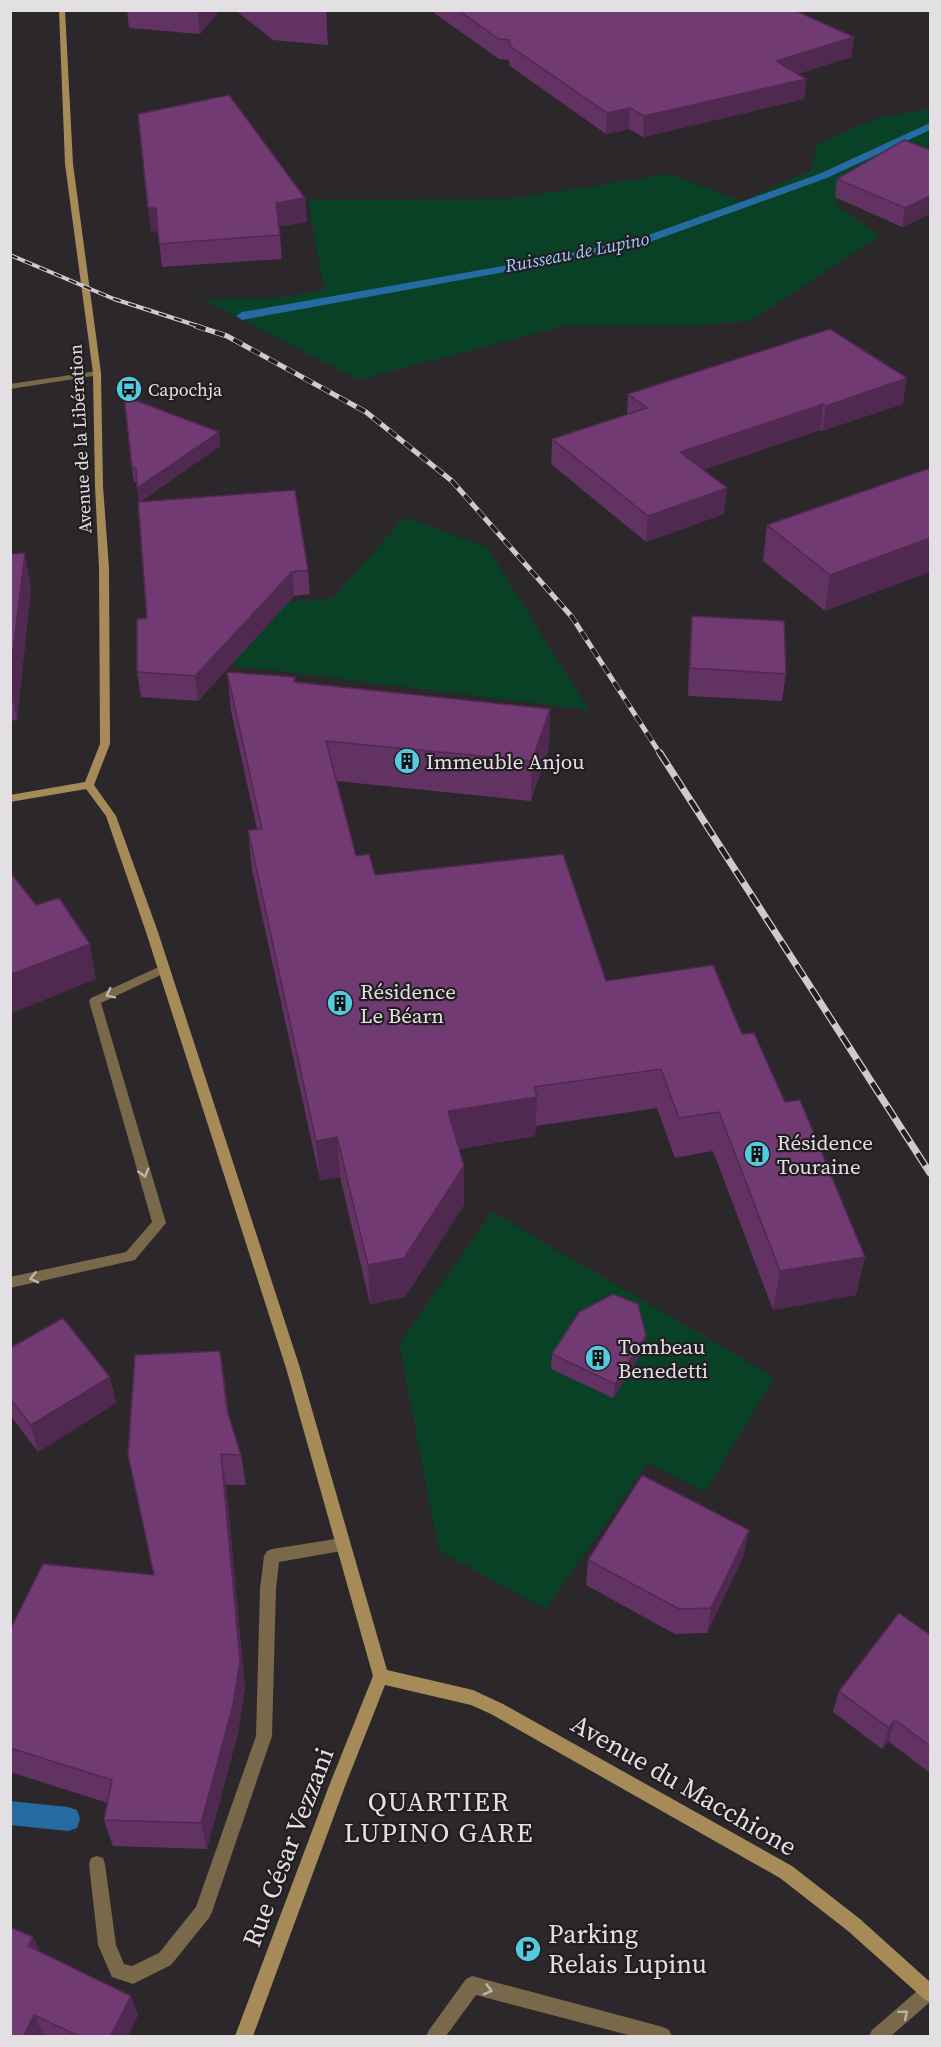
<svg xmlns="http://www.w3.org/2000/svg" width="941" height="2047" font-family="'Source Serif 4',serif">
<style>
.green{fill:#094127}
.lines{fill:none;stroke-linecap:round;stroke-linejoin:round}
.stream{fill:#256ba1;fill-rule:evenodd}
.service{fill:#796849;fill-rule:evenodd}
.minor{fill:#796849;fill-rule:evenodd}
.secondary{fill:#a68b59;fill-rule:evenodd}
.rail-far2-casing{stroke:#cecbce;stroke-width:4}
.rail-far1-casing{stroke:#cecbce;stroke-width:5}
.rail-casing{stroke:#cecbce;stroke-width:7}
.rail-far2{stroke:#221d21;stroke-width:2;stroke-dasharray:8;stroke-linecap:butt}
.rail-far1{stroke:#221d21;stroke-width:4;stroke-dasharray:10;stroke-linecap:butt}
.rail{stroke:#221d21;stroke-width:4.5;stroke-dasharray:14;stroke-linecap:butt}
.wall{fill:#623263}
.shaded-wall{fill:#502950}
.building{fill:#723a73;stroke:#502950;stroke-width:1.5}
.oneway{stroke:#beb6ad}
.labels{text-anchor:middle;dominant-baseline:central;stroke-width:4.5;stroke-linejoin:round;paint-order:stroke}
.far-water-label{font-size:18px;font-style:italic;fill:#9bcefd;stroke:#221d21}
.far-poi-label{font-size:18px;fill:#e3e0e3;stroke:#221d21;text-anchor:start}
.far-street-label{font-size:18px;fill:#e3e0e3;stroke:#221d21}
.poi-label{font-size:21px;fill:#e3e0e3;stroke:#221d21;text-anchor:start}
.near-street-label{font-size:26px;fill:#e3e0e3;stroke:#221d21}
.near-poi-label{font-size:26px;fill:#e3e0e3;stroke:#221d21;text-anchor:start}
.near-neighbourhood-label{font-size:27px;letter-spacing:1.5px;fill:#e3e0e3;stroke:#221d21}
</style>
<rect width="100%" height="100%" fill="#2b272b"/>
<path class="green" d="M930 109V190L865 189 833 203 880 236 750 321 687 326H563L358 380 202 299H272L324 290 308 200 509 199 670 174 741 201 812 170 817 144 878 118Z
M404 517 487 547 589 710 231 665 261 603 332 599Z
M492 1212 774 1377 705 1492 648 1463 546 1609 439 1551 399 1344Z"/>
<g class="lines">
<path class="stream" d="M930 123V130L827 178 647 243 548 264 242 320 236 316 242 312 548 258 640 238 819 174Z
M10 1801 68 1807 77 1810 80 1819 77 1828 68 1831 10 1825Z"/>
<path class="service" d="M163 965 169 969 167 972 101 1003 166 1223 135 1260 10 1288V1277L126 1252 152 1222 89 1001 91 998Z
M342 1538 347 1540 350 1545 347 1550 279 1562 276 1589 272 1736 212 1912 209 1918 171 1965 133 1984 112 1977 98 1945 89 1864 91 1858 97 1856 103 1858 105 1864 116 1945 124 1964 132 1966 159 1953 196 1907 256 1736 260 1589 264 1556 267 1551 272 1549Z
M472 1976 663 2027 669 2030 672 2036H632L476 1995 446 2036H426L429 2030 466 1979Z
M930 1982V2002L891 2036H869L872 2030 924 1985Z"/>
<path class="minor" d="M97 371 101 373 100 375 10 389V384Z"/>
<path class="secondary" d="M59 10H65L73 164 101 373 103 486 109 568 110 744 94 785 116 816 158 932 300 1368 387 1670 473 1690 503 1704 792 1866 860 1919 930 1982V2002L924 1999 848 1931 780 1878 491 1714 471 1705 385 1685 345 1786 253 2036H235L329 1786 373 1676 286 1368 146 932 106 816 86 789 10 802V795L85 782 100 744 99 568 95 486 93 373 65 164Z"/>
<g class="rail-far2-casing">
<path id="rail-far2" d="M10 255 114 299 201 327"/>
</g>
<g class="rail-far1-casing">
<path id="rail-far1" d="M196 326 227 336 366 412 452 481 572 617 661 755"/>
</g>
<g class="rail-casing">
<path id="rail" d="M660 753 930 1173"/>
</g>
<use href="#rail-far2" class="rail-far2"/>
<use href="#rail-far1" class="rail-far1"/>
<use href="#rail" class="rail"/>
</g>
<path class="wall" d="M127 10H220L200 34 129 28Z
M235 10H326L328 45 273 40Z
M430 10H794L854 37 851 57 797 74 806 79 804 99 643 137 629 129 606 134 510 66 509 60 499 59Z
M930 150V214L902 227 835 197 837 179Z
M305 198 307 222 279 226 282 259 162 267 158 231 151 232Z
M628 394 903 404 822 431 820 430 703 470 724 514 646 542 551 464 552 439 627 415Z
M219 432 220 446 140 502 308 570 310 594 294 596 198 701 141 697 137 672 147 618 139 502 137 482H134L132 468Z
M930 468 825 611 763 561 767 525Z
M10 554 31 588 17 720 10 721Z
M692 616 786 674 782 701 688 696 690 643Z
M227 672 296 682 550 709 549 748 531 801 336 781 356 856 375 875 606 981 742 1034 785 1102 865 1257 856 1295 773 1310 713 1151 675 1158 657 1108 536 1126 535 1136 459 1149 464 1205 405 1297 370 1304 340 1177 320 1180 252 870 248 830 257 829 231 711Z
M646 1335 644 1349 613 1398 551 1369 552 1354Z
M10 1348 110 1377 116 1403 38 1452 10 1415Z
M220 1351 229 1415 241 1455 246 1485H226L245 1688 238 1733 207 1849 113 1846 104 1820 108 1803 10 1772V1630L154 1575Z
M744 1555 707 1633 675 1634 586 1585 588 1560Z
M930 1635V1773L888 1741 882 1749 833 1712 839 1691Z
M33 1937 40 1952 131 1996 138 2015 127 2037H47L43 2034 42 2037H10Z"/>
<path class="shaded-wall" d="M197 10H220L200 34Z
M854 37 851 57 774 81 776 61Z
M806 79 804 99 643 137 644 116Z
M630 108 629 129 606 134 607 113Z
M930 196V214L902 227 905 208Z
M305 198 307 222 277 227 276 203Z
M148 208H156L158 231 151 232Z
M907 378 903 404 822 431 826 406Z
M823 404 820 430 678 478 680 452Z
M219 432 220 446 139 502 137 488Z
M727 488 724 514 646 542 648 516Z
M930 538V572L825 611 830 575Z
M25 553 31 588 17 720 10 690V676Z
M292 572 294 596 198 701 195 676Z
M550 709 549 748 531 801 532 761Z
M90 944 96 979 10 1014V975Z
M537 1097 535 1136 448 1150V1111Z
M337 1137 340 1177 320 1180 316 1141Z
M464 1166V1205L405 1297 370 1304 368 1265Z
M865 1257 856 1295 773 1310 780 1271Z
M646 1335 644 1349 613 1398 615 1384Z
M220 1351 225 1382 232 1440 227 1410Z
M110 1377 116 1403 38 1452 31 1425Z
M221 1454 226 1485 245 1688 238 1733 207 1849 201 1823Z
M749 1530 744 1555 707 1633 711 1608Z
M895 1720 888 1741 882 1749 889 1728Z
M33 1937 42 1957 28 1946Z
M131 1996 138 2015 127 2037H110Z
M34 2015 43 2034 42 2037H23Z"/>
<path class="building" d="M458 10H794L854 37 776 61 806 79 644 116 630 108 607 113 510 46 509 40 499 39Z
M229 95 305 198 276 203 280 235 159 244 156 208H148L138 114Z
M904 140 930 150V196L905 208 837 179Z
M830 329 907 378 826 406 823 404 680 452 727 488 648 516 552 439 647 408 628 394Z
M124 396 219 432 137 488 136 468H132Z
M930 468V538L830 575 767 525Z
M295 490 308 570 292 572 195 676 137 672V619L147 618 138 502Z
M25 553 10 676V554Z
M692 616 784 621 786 674 690 668Z
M227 672 295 677 294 682 550 709 532 761 326 741 356 856 369 854 375 875 563 854 606 981 713 965 742 1034 754 1033 785 1102 800 1100 865 1257 780 1271 719 1112 679 1118 661 1069 534 1087 537 1097 448 1111 464 1166 404 1258 368 1265 337 1137 316 1141 248 830 262 829Z
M10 872 36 905 59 898 90 944 10 975Z
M613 1294 638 1304 646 1335 615 1384 552 1354 579 1312Z
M63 1318 110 1377 31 1425 10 1399V1348Z
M220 1351 227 1410 241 1455 221 1454 240 1660 233 1705 201 1823 104 1820 112 1780 10 1748V1630L43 1564 154 1575 128 1455 135 1355Z
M642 1475 749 1530 711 1608 679 1609 588 1560Z
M899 1613 930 1635V1746L895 1720 889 1728 839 1691Z
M10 1927 33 1937 28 1946 131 1996 110 2037H81L34 2015 23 2037H10Z"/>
<defs><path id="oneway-chevron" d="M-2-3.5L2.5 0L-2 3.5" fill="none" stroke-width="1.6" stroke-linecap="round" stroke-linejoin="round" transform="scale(1.5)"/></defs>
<g class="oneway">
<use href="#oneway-chevron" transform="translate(110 994) rotate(154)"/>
<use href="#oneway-chevron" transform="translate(144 1173) rotate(74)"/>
<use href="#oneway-chevron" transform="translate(34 1278) rotate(167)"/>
<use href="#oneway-chevron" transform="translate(488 1990) rotate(15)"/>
<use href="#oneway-chevron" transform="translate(904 2014) rotate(-40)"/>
</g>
<defs>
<g id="bus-disc" transform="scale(1.35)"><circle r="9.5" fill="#55cadf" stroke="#221d21"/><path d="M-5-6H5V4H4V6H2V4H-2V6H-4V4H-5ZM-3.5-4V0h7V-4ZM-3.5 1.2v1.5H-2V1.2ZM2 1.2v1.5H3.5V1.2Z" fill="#111"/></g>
<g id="building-disc" transform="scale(1.35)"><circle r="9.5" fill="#55cadf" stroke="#221d21"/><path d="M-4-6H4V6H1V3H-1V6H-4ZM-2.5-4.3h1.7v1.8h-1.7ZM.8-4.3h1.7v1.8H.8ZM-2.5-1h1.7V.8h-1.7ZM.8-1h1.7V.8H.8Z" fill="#111"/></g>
<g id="parking-disc" transform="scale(1.35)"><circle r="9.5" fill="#55cadf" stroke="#221d21"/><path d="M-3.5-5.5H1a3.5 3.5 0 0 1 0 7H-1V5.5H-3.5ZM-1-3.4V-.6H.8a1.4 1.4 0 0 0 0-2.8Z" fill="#111"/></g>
</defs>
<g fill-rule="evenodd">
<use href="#bus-disc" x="129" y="389"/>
<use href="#building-disc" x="407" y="761"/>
<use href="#building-disc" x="340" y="1003"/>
<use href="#building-disc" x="757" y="1154"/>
<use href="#building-disc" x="598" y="1358"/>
<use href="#parking-disc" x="528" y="1949"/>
</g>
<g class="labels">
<g class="far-water-label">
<text transform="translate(577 252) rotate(-11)">Ruisseau de Lupino</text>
</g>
<g class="far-poi-label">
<text x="148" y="389">Capochja</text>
</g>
<g class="far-street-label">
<text transform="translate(80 439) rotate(-93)">Avenue de la Libération</text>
</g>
<g class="poi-label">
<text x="426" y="761">Immeuble Anjou</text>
<text x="360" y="991">Résidence<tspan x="360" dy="24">Le Béarn</tspan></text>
<text x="777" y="1142">Résidence<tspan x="777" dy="24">Touraine</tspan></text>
<text x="618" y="1346">Tombeau<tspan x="618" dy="24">Benedetti</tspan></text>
</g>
<g class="near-street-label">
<text transform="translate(684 1785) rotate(30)">Avenue du Macchione</text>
<text transform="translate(288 1847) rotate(-69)">Rue César Vezzani</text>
</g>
<g class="near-poi-label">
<text x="548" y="1934">Parking<tspan x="548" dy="30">Relais Lupinu</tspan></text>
</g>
<g class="near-neighbourhood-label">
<text x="439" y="1801">QUARTIER<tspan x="439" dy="31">LUPINO GARE</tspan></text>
</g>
</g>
<rect width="941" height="2047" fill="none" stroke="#e3e0e3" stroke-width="24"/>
</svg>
